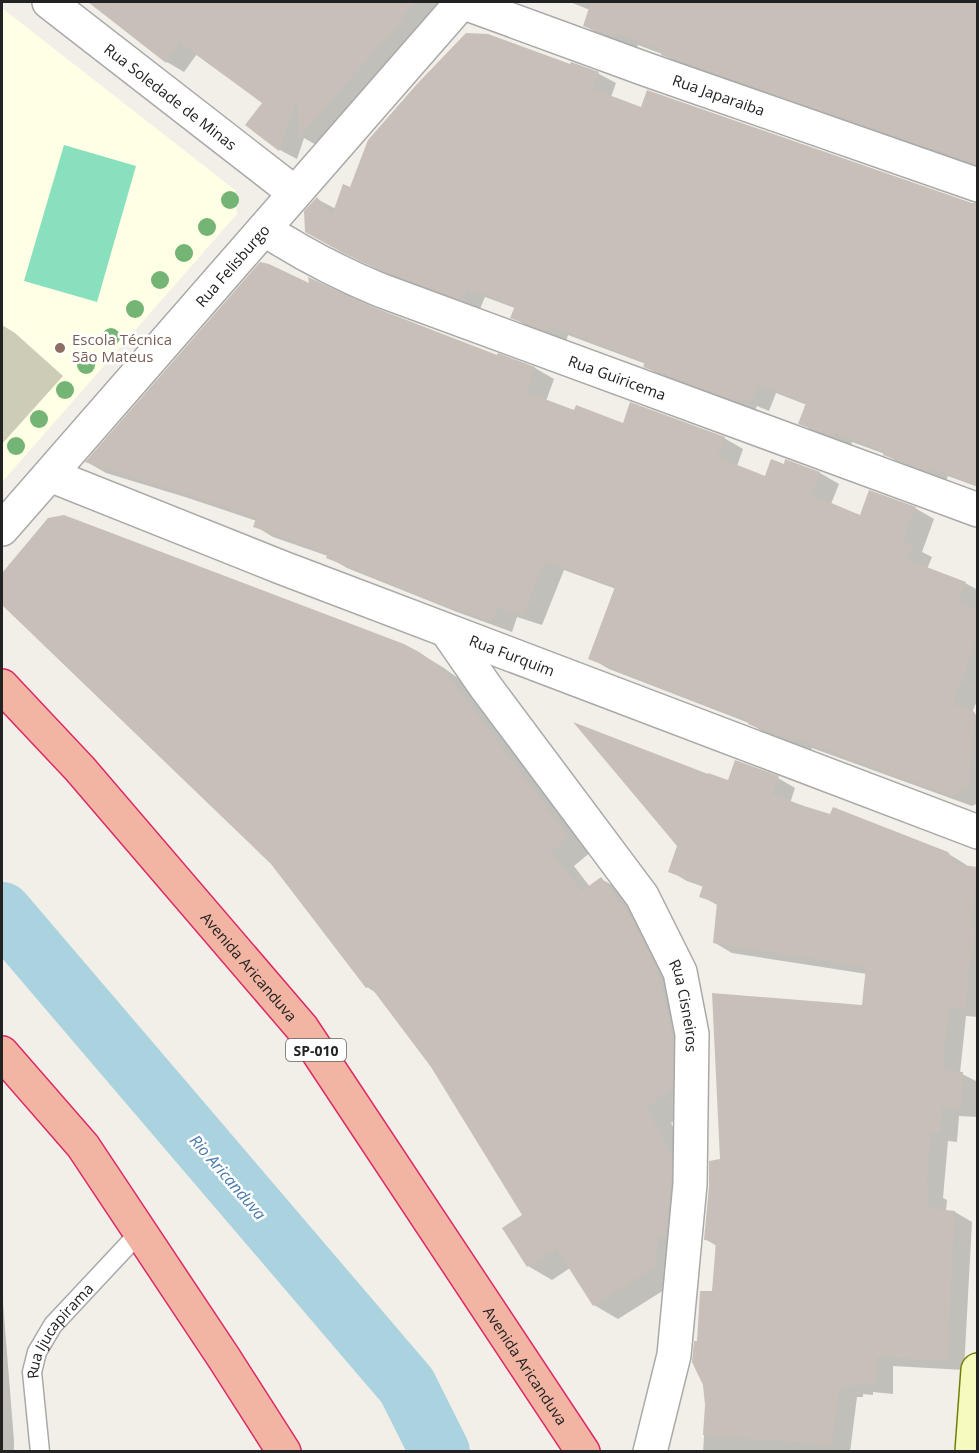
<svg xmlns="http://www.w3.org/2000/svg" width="979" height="1453" font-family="'Open Sans',sans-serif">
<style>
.education{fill:#ffffe5}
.pitch{fill:#88e0be}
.shadow{fill:#0003}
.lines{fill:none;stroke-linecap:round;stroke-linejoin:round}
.river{stroke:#aad3df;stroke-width:60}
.building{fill:#c7bfb8}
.service-casing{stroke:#a9a9a9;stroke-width:21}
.minor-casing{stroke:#a9a9a9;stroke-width:36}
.secondary-casing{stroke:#707d05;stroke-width:36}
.trunk-casing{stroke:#dc2a67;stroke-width:36}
.service{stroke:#fff;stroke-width:18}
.minor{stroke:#fff;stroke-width:33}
.secondary{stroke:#f7fabf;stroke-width:33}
.trunk{stroke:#f2b4a3;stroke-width:33}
.tree{fill:#74b475}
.education-dot{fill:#8d6e63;stroke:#fff;stroke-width:2}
.labels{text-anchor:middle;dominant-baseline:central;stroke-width:5;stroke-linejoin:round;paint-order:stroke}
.shield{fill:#fff;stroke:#646464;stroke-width:1.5}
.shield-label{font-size:14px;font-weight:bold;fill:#222}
.street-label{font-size:15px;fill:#222;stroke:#fff}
.education-label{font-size:15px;fill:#785e54;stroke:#fff;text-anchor:start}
.water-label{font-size:16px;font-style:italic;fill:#4a7aab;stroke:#fff}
</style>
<rect width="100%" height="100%" fill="#f2efe9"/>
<path class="education" d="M2 8 235 190 237 214 2 482Z"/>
<path class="pitch" d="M64 145 136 166 97 302 24 281Z"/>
<path class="shadow" d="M90 2H442L318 146 304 138 297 159 280 150 248 125 264 103 197 54 184 72 167 62Z
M570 2H978V169L686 67 662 54 638 45 636 49 608 39 585 26 590 10Z
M572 64 599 74 616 83 611 97 641 109 972 204H978V487L948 476 946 481 901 464 885 454 852 442 851 446 817 433 800 423 807 405 776 393 769 411 757 406 755 410 662 376 645 366 646 364 568 335 566 341 529 327 512 317 515 308 485 297 480 309 406 282 362 262 324 242 317 199 336 209 351 189 571 66Z
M310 285 498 356V355L535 368 554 379 546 401 575 411 624 425 724 438 743 449 737 466 766 478 784 466 786 461 820 473 839 484 831 504 861 517 915 508 934 519 922 552 932 557 927 569 965 583 978 590V698L972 713 978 715V803L972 806 812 748 811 751 768 735 749 723 609 669 590 658 616 589 564 570 542 625 517 617 512 632 457 612 347 568 328 557V556L273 537 255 526 257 521 185 497 106 473 87 462Z
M2 325 15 333 63 376 2 444Z
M49 519 419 653 444 668 462 681 592 851 574 866 590 887 601 879 625 892 655 932 696 1100 671 1123 694 1167 680 1280 618 1319 594 1305 570 1268 552 1280 528 1266 524 1216 432 1066 378 994 367 987 273 863 2 603V575Z
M708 776 729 782 778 778 795 788 790 803 947 853 965 864 968 867 978 869V1017L966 1016 960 1073 978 1082V1117L959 1116 957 1142 948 1141 943 1198 947 1200 946 1211 955 1212 972 1222 964 1370 893 1366V1394L873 1392V1395L863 1394V1397H857L850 1452H703L706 1405 698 1343 713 1292 717 1246 705 1239 721 1161 863 1007 867 974 732 953 715 943 719 906 701 896 704 887 687 881 670 871Z
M2 1290 14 1441V1452H2Z"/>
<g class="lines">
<path class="river" d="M2 912 407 1386 440 1452"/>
</g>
<path class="building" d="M88 2H416L400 20 402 22 327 104 328 105 299 138 297 99 279 151 245 125 262 103 180 43 166 63Z
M591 2H978V165L661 55 662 50 614 33 613 37 583 26Z
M466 33 488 34 570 64 571 62 599 72 593 89 641 107 647 90 972 203H978V485L930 468 929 472 883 455 884 451 835 433 834 437 798 424 806 403 758 384 751 402 740 398 738 402 643 367 645 362 550 326 548 332 510 318 515 306 467 289 463 301 387 273 343 253 305 232 304 211 317 197 332 215 343 184 350 187 368 140 417 84Z
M260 262 269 264 309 283 308 277 373 307 497 355 498 353 535 367 526 392 574 410 576 405 623 423 630 402 725 437 717 457 765 476 771 459 784 464 785 459 820 472 812 495 860 515 869 490 916 507 903 541 914 545 908 560 966 582 958 603 978 611V636L953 704 975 712 969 786 952 796 793 738 792 741 748 724 749 721 588 659 615 587 545 561 523 616 498 607 492 622 436 602 326 558 328 553 253 527 256 518 165 487 85 462Z
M64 515 404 644 419 652 438 665 454 683 569 837 551 852 582 891 601 877 631 916 656 966 673 1037V1086L647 1108 670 1153 672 1152 671 1183 666 1236 658 1235 656 1266 593 1306 556 1248 527 1267 502 1228 522 1215 431 1067 370 986 366 988 271 864 2 605V573L48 518Z
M573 722 708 774V773L728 780 735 760 779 776 772 794 804 806 830 814 833 807 948 852 956 864 977 867 972 926H975L973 958H970L966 1008 949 1007 943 1063H945L944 1070 963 1072 961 1108 942 1107 940 1133 931 1132 926 1188H930L928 1208 955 1211 947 1361 876 1357V1385L856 1383V1386L846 1385V1389L839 1388 832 1445 703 1435 705 1405 703 1385 692 1362 694 1341H697L700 1291H712L716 1241 704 1240 709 1186V1161L720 1159 712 993 862 1005 866 967 713 943 717 903 699 897 703 885 668 872 677 846Z"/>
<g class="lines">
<g class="service-casing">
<g id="service">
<path id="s1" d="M40 1452 32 1372 37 1352 53 1325 140 1232"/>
</g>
</g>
<g class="minor-casing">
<g id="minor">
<path id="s2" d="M49 2 295 193"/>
<path id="s3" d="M462 2 648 70 978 185"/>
<path id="s4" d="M264 229C301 253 339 273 380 290L978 510"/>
<path id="s5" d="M50 475 283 568 978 832"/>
<path id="s6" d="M2 529 462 2"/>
<path id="s7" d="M447 631 485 686 642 896 680 972 692 1034 690 1184 674 1355 650 1452"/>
</g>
</g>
<g class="secondary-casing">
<path id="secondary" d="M972 1452 978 1370"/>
</g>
<g class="trunk-casing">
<g id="trunk">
<path id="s8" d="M2 686 80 769 302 1028 583 1452"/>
<path d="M2 1053 83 1146 224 1358 284 1452"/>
</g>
</g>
<use href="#service" class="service"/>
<use href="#minor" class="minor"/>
<use href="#secondary" class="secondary"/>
<use href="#trunk" class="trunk"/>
</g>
<g class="tree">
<circle cx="230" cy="200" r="9"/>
<circle cx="207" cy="227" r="9"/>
<circle cx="184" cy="253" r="9"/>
<circle cx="160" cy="280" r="9"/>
<circle cx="135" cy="309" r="9"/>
<circle cx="111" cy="337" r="9"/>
<circle cx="86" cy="365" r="9"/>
<circle cx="65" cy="390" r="9"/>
<circle cx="39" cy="419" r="9"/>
<circle cx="16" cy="446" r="9"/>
</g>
<circle class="education-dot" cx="60" cy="348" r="6"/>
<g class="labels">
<rect class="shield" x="286" y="1039" width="60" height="22" rx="4.5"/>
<g class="shield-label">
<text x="316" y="1050">SP-010</text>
</g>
<g class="street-label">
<text stroke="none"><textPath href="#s3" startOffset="273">Rua Japaraiba</textPath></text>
<text stroke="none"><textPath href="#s2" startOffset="154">Rua Soledade de Minas</textPath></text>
<text stroke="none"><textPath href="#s6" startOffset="350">Rua Felisburgo</textPath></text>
<text stroke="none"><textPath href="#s4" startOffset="384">Rua Guiricema</textPath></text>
<text stroke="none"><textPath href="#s5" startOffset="496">Rua Furquim</textPath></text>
<text stroke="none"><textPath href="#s8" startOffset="374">Avenida Aricanduva</textPath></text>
<text stroke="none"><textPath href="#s7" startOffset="448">Rua Cisneiros</textPath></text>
<text stroke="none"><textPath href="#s1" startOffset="130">Rua Ijucapirama</textPath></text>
<text stroke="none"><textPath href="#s8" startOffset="860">Avenida Aricanduva</textPath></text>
</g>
<g class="education-label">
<text x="72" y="339">Escola Técnica<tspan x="72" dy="17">São Mateus</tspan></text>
</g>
<g class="water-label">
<text transform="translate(228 1177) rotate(49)">Rio Aricanduva</text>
</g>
</g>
<rect width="979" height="1453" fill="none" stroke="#222222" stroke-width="6"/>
</svg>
